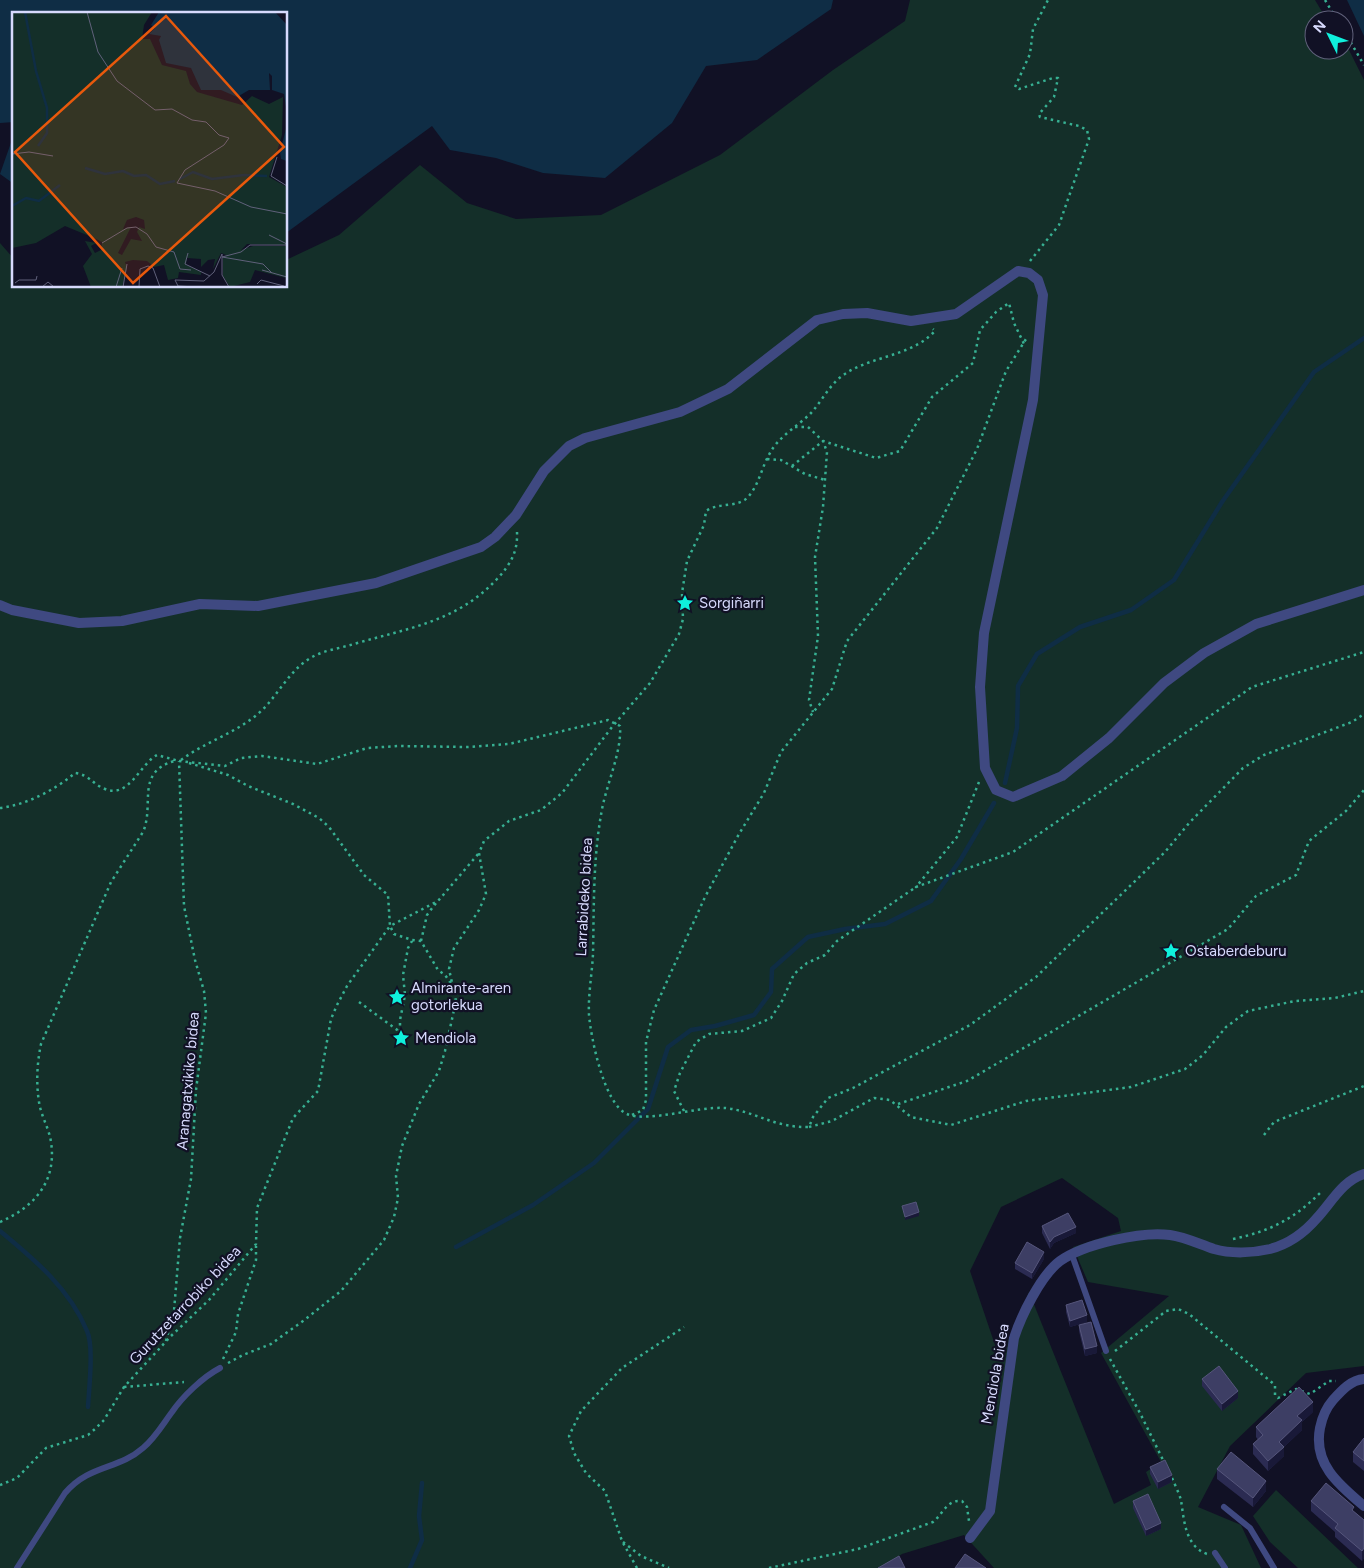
<svg xmlns="http://www.w3.org/2000/svg" width="1364" height="1568" font-family="Figtree,sans-serif">
<style>
.green{fill:#142f29;fill-rule:evenodd}
.water{fill:#0f2d45}
.lines{fill:none;stroke-linecap:round;stroke-linejoin:round}
.stream{stroke:#0f2d45;stroke-width:4.5}
.path{stroke:#37b092;stroke-width:2.5;stroke-dasharray:2.5 4;stroke-linecap:butt}
.service{stroke:#3f4981;stroke-width:6}
.minor{stroke:#3f4981;stroke-width:10}
.wall{fill:#2b2b52}
.shaded-wall{fill:#191938}
.building{fill:#3d3e64;stroke:#56567c}
.labels{text-anchor:middle;dominant-baseline:central;stroke-width:4.5;stroke-linejoin:round;paint-order:stroke}
.poi-label{font-size:15px;fill:#d7dafd;stroke:#111125;text-anchor:start}
.street-label{font-size:15px;fill:#d7dafd;stroke:#111125}
.inset-river{fill:none;stroke:#0f2d45;stroke-width:2.5}
.inset-road{fill:none;stroke:#60617b;stroke-width:1}
.view{fill:#e8590c;fill-opacity:0.15;stroke:#e8590c;stroke-width:2.5}
.inset-edge{fill:none;stroke:#d7dafd;stroke-width:2.5}
</style>
<rect width="100%" height="100%" fill="#111125"/>
<path class="green" d="M910 0H1315L1327 20H1314V50H1344V40L1364 80V1366L1306 1373 1230 1446 1198 1507 1241 1525 1261 1568H994L964 1535 902 1554 881 1568H0V243L14 259V286H286V260L339 235 420 165 467 203 516 219 601 215 720 155 833 70 905 21ZM1062 1178 1118 1218 1121 1231 1073 1247 1088 1282 1169 1296 1101 1353 1161 1462 1146 1472 1151 1485 1114 1504 1029 1292 1009 1339 996 1348 970 1271 1001 1207Z
M1276 1490 1358 1568H1298L1270 1542 1253 1516Z"/>
<path class="water" d="M0 0H833L831 9 757 60 706 66 672 123 605 178 543 173 496 158 450 150 432 126 286 233V14H14V122L0 123Z
M1347 0H1364V36Z
M14 134V184L0 174Z"/>
<g class="lines">
<path class="stream" d="M1005 783 1017 728 1018 686 1037 654 1080 627 1131 610 1174 580 1222 502 1314 372 1364 338
M0 1231C34 1259 70 1289 87 1331 94 1346 89 1388 88 1407
M456 1247 533 1205 594 1163 648 1109 668 1047 691 1030 715 1026 754 1015 771 992 772 969 808 937 845 929 885 924 931 901 961 859 994 803
M410 1568 422 1540 419 1516 422 1483"/>
<path class="path" d="M1325 0 1337 20
M1344 31 1364 65
M1030 261 1059 225 1089 139 1087 130 1079 126 1040 117 1039 114 1054 97 1058 78H1053L1019 89 1015 87 1030 54 1033 29 1048 0
M795 427H808L823 441 827 452 823 507 815 557 818 636 809 700 813 712
M767 459 781 460 805 474 825 480
M792 466 823 441 876 458 900 451 932 397 973 363 980 330 996 312 1009 303 1014 323 1024 344
M181 760C205 742 236 733 259 713 279 695 289 669 314 656 326 650 341 648 354 644 408 628 457 622 497 579 510 565 518 552 517 532
M179 761 225 766 241 758 262 756 317 764 367 748 398 746 468 747 509 744 608 720 620 726C622 753 605 787 601 815 593 861 594 907 593 954 592 974 588 995 589 1015 591 1038 604 1104 627 1114 648 1123 698 1106 725 1108 755 1111 774 1128 809 1127L813 1117 828 1098 853 1088 970 1025 1036 977 1165 852 1190 822 1243 768 1264 755 1352 722 1364 714
M189 763 228 775 248 786 293 804 319 818 329 827 364 875 388 895 390 926 438 901 479 853
M979 782 957 837 916 887 1013 852 1252 687 1364 652
M0 808C26 805 55 790 75 773 90 775 92 784 105 789 129 799 140 764 157 755L179 761
M421 941 427 915 436 903
M359 1002 400 1032 401 1038
M400 1032V1020L405 995 403 975 408 948 412 941
M898 1104 967 1081 1228 929 1256 896 1296 875 1309 841 1346 811 1364 790
M684 1111 674 1091 680 1073 696 1042 709 1034 742 1031 771 1018 782 1001 794 974 807 963 825 955 837 941 916 887
M632 1115 643 1110 646 1100V1042L654 1010 705 897 739 834 764 793 781 752 832 689 847 641 937 528 977 449 1006 371 1026 339
M809 1127 832 1121 874 1098 890 1100 911 1117 951 1125 1026 1101 1131 1087 1185 1069 1203 1055 1226 1027 1248 1011 1295 1001 1335 998 1364 991
M1264 1135 1274 1122 1364 1086
M0 1222C34 1207 57 1182 51 1142 49 1128 41 1116 39 1102 36 1083 37 1063 41 1044L111 882 143 832C155 804 135 773 174 761
M1233 1239C1271 1231 1294 1219 1322 1191
M166 1341 174 1311 180 1238 191 1179 196 1090 206 1013 204 991 195 960 184 906 179 761
M1115 1351 1166 1311 1178 1309 1189 1314 1275 1385V1395L1278 1398 1296 1389 1310 1394 1329 1381H1336
M223 1359 236 1332 238 1314 256 1260V1246
M1110 1359 1140 1413 1164 1462
M228 1363 243 1355 271 1344 303 1321 341 1291 384 1240 394 1217 398 1198 396 1176 402 1146 419 1104 439 1071 445 1051 456 1001 449 969 454 948 479 910 486 894 479 853 484 841 509 821 541 810 562 793 612 727 650 683 679 634 683 619 682 593 687 561 704 525 706 511C719 502 738 508 748 497 759 485 762 466 770 453 778 437 798 426 811 413 820 403 827 390 837 380 865 355 909 359 935 331L933 329
M124 1387 184 1382
M1172 1478C1175 1485 1179 1493 1181 1500 1184 1520 1185 1546 1207 1554
M0 1485 17 1478 46 1448 88 1435 95 1429 104 1420 124 1387 171 1336 209 1300 256 1244 257 1208 293 1118 318 1091 331 1019 337 1005 347 986 390 926 394 934 412 940 421 941 438 970 445 975 452 985
M623 1542 641 1556 669 1568
M637 1568 622 1541 605 1491 586 1473 574 1453 569 1436 581 1411 622 1368 684 1327
M769 1568 858 1549 933 1522C943 1514 947 1499 962 1501L967 1507 969 1521"/>
<path class="service" d="M1072 1255 1106 1351
M1224 1507 1250 1528 1274 1568
M1215 1553 1225 1568
M17 1568 65 1493C90 1464 118 1470 143 1448 155 1438 163 1424 172 1412 183 1396 203 1377 220 1368"/>
<path class="minor" d="M0 605 12 610 79 623 122 621 200 604 258 606 376 583 481 547 495 537 516 515 544 471 569 446 585 438 680 412 728 389 817 320 843 314 867 313 911 321 956 314 1018 271 1029 273 1038 280 1043 295 1033 400 984 633 980 687 985 768 996 790 1013 797 1062 776 1109 738 1164 683 1204 653 1256 624 1364 590
M1364 1379C1351 1380 1342 1390 1333 1400 1326 1408 1322 1418 1320 1428 1313 1464 1339 1485 1364 1506
M970 1538 990 1511 1014 1338C1021 1316 1041 1275 1060 1261 1084 1244 1142 1231 1170 1235 1185 1237 1199 1244 1214 1249 1231 1254 1253 1253 1270 1249 1289 1244 1305 1232 1317 1218 1331 1203 1343 1180 1364 1174"/>
</g>
<path class="wall" d="M1042 1226 1076 1233 1054 1243 1050 1249 1042 1233Z
M1044 1259 1032 1279 1015 1269V1263Z
M1066 1305 1087 1322 1070 1327 1066 1312Z
M1079 1325 1097 1353 1085 1356 1079 1331Z
M1202 1379 1238 1398 1222 1411 1202 1386Z
M1313 1412 1302 1422V1430L1284 1447V1456L1268 1471 1253 1454V1444L1258 1440 1256 1437V1427Z
M1364 1438V1471L1353 1462V1452Z
M1150 1467 1172 1482 1158 1489 1150 1474Z
M1217 1469 1266 1491 1253 1507 1217 1479Z
M1133 1501 1161 1529 1146 1536 1133 1508Z
M1311 1501 1354 1512 1364 1520V1558L1362 1561 1335 1537V1532L1311 1511Z"/>
<path class="shaded-wall" d="M919 1212V1216L905 1220V1217Z
M1076 1227V1233L1054 1243 1050 1249V1242L1054 1237Z
M1044 1252V1259L1032 1279V1273Z
M1087 1315V1322L1070 1327V1321Z
M1097 1346V1353L1085 1356V1349Z
M1238 1391V1398L1222 1411V1404Z
M1313 1402V1412L1302 1422V1430L1284 1447V1456L1268 1471V1461L1279 1442 1297 1416Z
M1172 1475V1482L1158 1489V1482Z
M1266 1481V1491L1253 1507V1498Z
M1161 1523V1529L1146 1536V1530Z
M1364 1548V1558L1362 1561V1551Z"/>
<path class="building" d="M916 1202 919 1212 905 1217 902 1206Z
M1068 1213 1076 1227 1054 1237 1050 1242 1042 1226Z
M1027 1242 1044 1252 1032 1273 1015 1263Z
M1082 1300 1087 1315 1070 1321 1066 1305Z
M1091 1322 1097 1346 1085 1349 1079 1325Z
M1219 1366 1238 1391 1222 1404 1202 1379Z
M1299 1387 1313 1402 1297 1416 1302 1420 1279 1442 1284 1447 1268 1461 1253 1444 1263 1435 1256 1427Z
M1364 1438V1461L1353 1452Z
M1231 1452 1266 1481 1253 1498 1217 1469Z
M1165 1460 1172 1475 1158 1482 1150 1467Z
M1326 1483 1354 1507 1352 1510 1364 1520V1548L1362 1551 1335 1528 1338 1524 1311 1501Z
M1148 1494 1161 1523 1146 1530 1133 1501Z
M965 1554 986 1568H955Z
M899 1556 905 1568H878Z"/>
<defs>
<g id="sight-bare" transform="scale(1.35)"><path d="M0-6L1.8-2.2L6-1.7L2.9 1.2L3.7 5.4L0 3.3L-3.7 5.4L-2.9 1.2L-6-1.7L-1.8-2.2Z" fill="#0ff0dc" stroke="#111125" stroke-width="2.5" paint-order="stroke"/></g>
</defs>
<g fill-rule="evenodd">
<use href="#sight-bare" x="685" y="603"/>
<use href="#sight-bare" x="1171" y="951"/>
<use href="#sight-bare" x="397" y="997"/>
<use href="#sight-bare" x="401" y="1038"/>
</g>
<g class="labels">
<g class="poi-label">
<text x="699" y="603">Sorgiñarri</text>
<text x="1185" y="951">Ostaberdeburu</text>
<text x="411" y="988">Almirante-aren<tspan x="411" dy="17">gotorlekua</tspan></text>
<text x="415" y="1038">Mendiola</text>
</g>
<g class="street-label">
<text transform="translate(584 897) rotate(-87)">Larrabideko bidea</text>
<text transform="translate(188 1081) rotate(-85)">Aranagatxikiko bidea</text>
<text transform="translate(185 1305) rotate(-47)">Gurutzetarrobiko bidea</text>
<text transform="translate(995 1374) rotate(-80)">Mendiola bidea</text>
</g>
</g>
<g transform="translate(12 12)">
<rect width="275" height="275" fill="#111125"/>
<path d="M0 0H140L132 13 130 27H138L150 53 174 59 178 72 185 80 230 93 240 84 257 92 271 85 270 123 257 165 275 175V233L235 232 229 238 241 234H275L274 266 243 258 238 270 218 275 211 264V246L214 243 209 241 201 257 203 247 196 248 189 255V247L175 246 174 253 189 260V263L167 260 166 266 156 268 152 253 142 255 135 249 121 248 113 250 115 256 110 275H79L71 254 80 242 73 229 84 231 79 234 83 241 89 238 90 230 82 226 53 214 24 231 0 236ZM124 205 132 208 133 217 127 215 125 220 130 229 119 227 110 243 106 241 119 215 111 217 115 208Z" fill="#142f29" fill-rule="evenodd"/>
<path d="M147 0H263L275 13V101L272 82 260 78V64L257 61 258 78H237L225 85 209 78H189L179 56 154 51 147 28 149 24 137 22 143 16 139 13ZM275 113V149L269 147 268 140Z" fill="#0f2d45"/>
<path class="inset-river" d="M13 0 24 59 35 96V121L26 134M73 156 93 162 111 159 122 164 134 163 148 172 163 169M168 167 181 160 200 167 232 163 255 164M0 194 14 186 27 189 48 173"/>
<path class="inset-road" d="M75 0 86 40 105 69 143 98 160 97 180 108 194 110 207 123 217 126 212 133 173 158 165 171 203 179 239 195 275 202M0 142 17 140 41 144M265 145 259 164 275 174M257 223 275 232M90 231 115 216 124 215 135 222 144 235 162 240 168 257 179 258M176 241 173 252 198 264M210 242V263L217 275M210 245 229 240 238 233H275M210 245 251 252 260 261M250 258 275 265M192 269 202 260 210 242M3 271 7 268H24L25 264M245 272 249 268 272 274M30 275 36 270 42 275M104 275 110 256M111 275 115 252M127 275 128 257 136 254 141 256 148 275M184 275 166 274 163 268 192 269"/>
<path class="view" d="M154 4 272 135 121 271 3 140Z"/>
<rect width="275" height="275" class="inset-edge"/>
</g>
<g transform="translate(1329 35) rotate(312)"><circle r="24" fill="#111125" stroke="#60617b"/>
<path d="M0-4L9 19L0 12L-9 19Z" fill="#0ff0dc"/>
<text y="-8" font-size="14" font-weight="bold" text-anchor="middle" fill="#d7dafd">N</text>
</g>
</svg>
